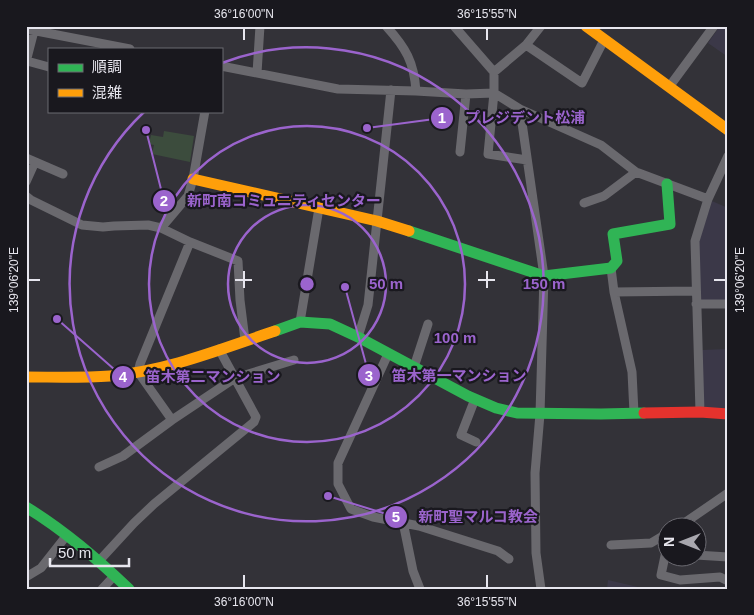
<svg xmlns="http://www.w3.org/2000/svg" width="754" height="615" font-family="Arial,'Noto Sans JP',sans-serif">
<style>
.built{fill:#3b3848}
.green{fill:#3c4c3d}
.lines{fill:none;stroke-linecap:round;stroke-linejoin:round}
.street{stroke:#6a696e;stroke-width:9}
.fast{stroke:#30b455;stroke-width:11}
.slow{stroke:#ff9f0a;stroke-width:11}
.jam{stroke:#e5322d;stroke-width:11}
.ticks{fill:none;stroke:#e7e6ee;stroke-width:2}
.ring{fill:none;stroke:#9b64cd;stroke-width:2.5}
.centre{fill:#9b64cd;stroke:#19181e;stroke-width:2.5}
.ring-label{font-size:15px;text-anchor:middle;font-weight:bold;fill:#9b64cd;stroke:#19181e;stroke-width:4.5;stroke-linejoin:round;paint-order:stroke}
.leader{fill:none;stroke:#9b64cd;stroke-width:2}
.callout-dot{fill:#9b64cd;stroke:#19181e;stroke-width:2}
.mark-label{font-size:15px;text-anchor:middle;font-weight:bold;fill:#fff}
.callout-label{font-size:15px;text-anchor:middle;font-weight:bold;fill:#9b64cd;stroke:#19181e;stroke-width:4.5;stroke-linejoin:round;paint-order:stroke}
.neatline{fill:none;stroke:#e7e6ee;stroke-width:2}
.ticks-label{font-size:12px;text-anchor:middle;fill:#e7e6ee}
</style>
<rect width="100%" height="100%" fill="#333238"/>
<path class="built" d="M720 26H728V57L708 43Z
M712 201 728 208V301L700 302 698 244Z
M728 349V409L706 408 703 404 702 350Z
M608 580 638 587 640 589H607Z"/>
<path class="green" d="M164 131 194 136 190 162 152 154 154 145 149 144 151 135 163 137Z"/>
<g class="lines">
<path class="street" d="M386 26C406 48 414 62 416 91
M454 26 494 72 526 45 541 26
M26 29 130 49
M526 45 582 83 604 40
M27 61 49 67
M26 62 34 31
M221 66 338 89 416 91 466 94 494 93 520 109 601 145 636 172 708 199
M494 72V93L488 154 527 160
M257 73 260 26
M669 87 714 26
M520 109 544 276 540 414 535 473 536 553 541 589
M460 152 466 94
M26 158 63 174
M26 182 35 162
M26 196 31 200 82 225 103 227 114 226 148 225 161 228 190 242 238 261 240 300 245 340
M584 203 604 196 636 172
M161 228 188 196 193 179 205 111
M611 268 614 292 632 372 634 413
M614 292 696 291
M696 304H728
M300 322 319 208
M358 337 368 305 391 90
M388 354 338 463V484L351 509 373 517 419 526 498 551 509 559
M414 367 428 324
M475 399 461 435 476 442
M700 412 695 241 708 199 728 156
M172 420 138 372 140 364 190 242
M99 467 123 456 172 420 235 378 294 360
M403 522 413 571 420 589
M677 528 728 493
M611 545 651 543 666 534
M666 551 661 575 680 580 720 577 728 581
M696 555 728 557
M99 561 134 523 154 504 254 422 256 417 219 349
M26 577 41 568 67 535
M102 589 115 575"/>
<path class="fast" d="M409 231 544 276 611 268 617 261 613 234 670 224 667 184
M275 331 300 322 330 324 358 337 468 396 496 408 517 413 601 414 644 413
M26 507C64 530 97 559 129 589"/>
<path class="slow" d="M586 26 728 130
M193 179 377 221 409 231
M26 377C54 377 82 378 110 376 167 371 221 349 275 331"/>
<path class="jam" d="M644 413 700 412 728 414"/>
</g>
<path class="ticks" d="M244 28V40M487 28V40M244 271V288M487 271V288M28 280H40M235 280H252M478 280H495M714 280H726M244 575V588M487 575V588"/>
<g class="ring">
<circle cx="307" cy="284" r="79"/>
<circle cx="307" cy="284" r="158"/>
<path d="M222 63A237 237 0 1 1 144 112"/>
</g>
<circle cx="307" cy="284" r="8" class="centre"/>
<g class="ring-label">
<text x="386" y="289">50 m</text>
<text x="544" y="289">150 m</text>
<text x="455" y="343">100 m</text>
</g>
<path class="leader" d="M367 128L442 118M146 130L164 201M345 287L369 375M57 319L123 377M328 496L396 517"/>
<g class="callout-dot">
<circle cx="367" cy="128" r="5"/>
<circle cx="146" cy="130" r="5"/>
<circle cx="345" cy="287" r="5"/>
<circle cx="57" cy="319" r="5"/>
<circle cx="328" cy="496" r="5"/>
<circle cx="442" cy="118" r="12"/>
<circle cx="164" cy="201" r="12"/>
<circle cx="369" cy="375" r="12"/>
<circle cx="123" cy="377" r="12"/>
<circle cx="396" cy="517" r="12"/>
</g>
<g class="mark-label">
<text x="442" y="123">1</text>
<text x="164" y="206">2</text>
<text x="369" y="381">3</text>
<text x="123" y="382">4</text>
<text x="396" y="522">5</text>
</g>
<g class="callout-label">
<text x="525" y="123">プレジデント松浦</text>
<text x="284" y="206">新町南コミュニティセンター</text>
<text x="459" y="381">笛木第一マンション</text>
<text x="213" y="382">笛木第二マンション</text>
<text x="478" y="522">新町聖マルコ教会</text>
</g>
<rect width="754" height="615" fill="none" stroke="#19181e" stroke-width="55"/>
<rect x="48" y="48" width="175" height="65" fill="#19181e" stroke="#6b6a71"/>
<rect x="58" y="64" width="25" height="8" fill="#30b455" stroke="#6b6a71"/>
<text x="92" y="72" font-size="15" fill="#e7e6ee">順調</text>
<rect x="58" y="89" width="25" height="8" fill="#ff9f0a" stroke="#6b6a71"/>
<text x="92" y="98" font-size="15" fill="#e7e6ee">混雑</text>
<g transform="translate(682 542) rotate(270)"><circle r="24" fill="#19181e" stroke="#6b6a71"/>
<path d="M0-4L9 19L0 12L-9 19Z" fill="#a8a7ae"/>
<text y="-8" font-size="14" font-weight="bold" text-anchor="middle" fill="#e7e6ee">N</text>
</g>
<path d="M50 558v8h79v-8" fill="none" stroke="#e7e6ee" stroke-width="2.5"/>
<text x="58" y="558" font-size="15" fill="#e7e6ee" stroke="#19181e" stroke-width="4" paint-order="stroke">50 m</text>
<rect x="28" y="28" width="698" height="560" class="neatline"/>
<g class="ticks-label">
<text x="244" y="18">36°16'00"N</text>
<text x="487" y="18">36°15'55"N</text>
<text transform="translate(740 280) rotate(-90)" y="4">139°06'20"E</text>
<text transform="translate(14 280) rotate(-90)" y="4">139°06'20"E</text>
<text x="244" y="606">36°16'00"N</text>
<text x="487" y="606">36°15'55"N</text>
</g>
</svg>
